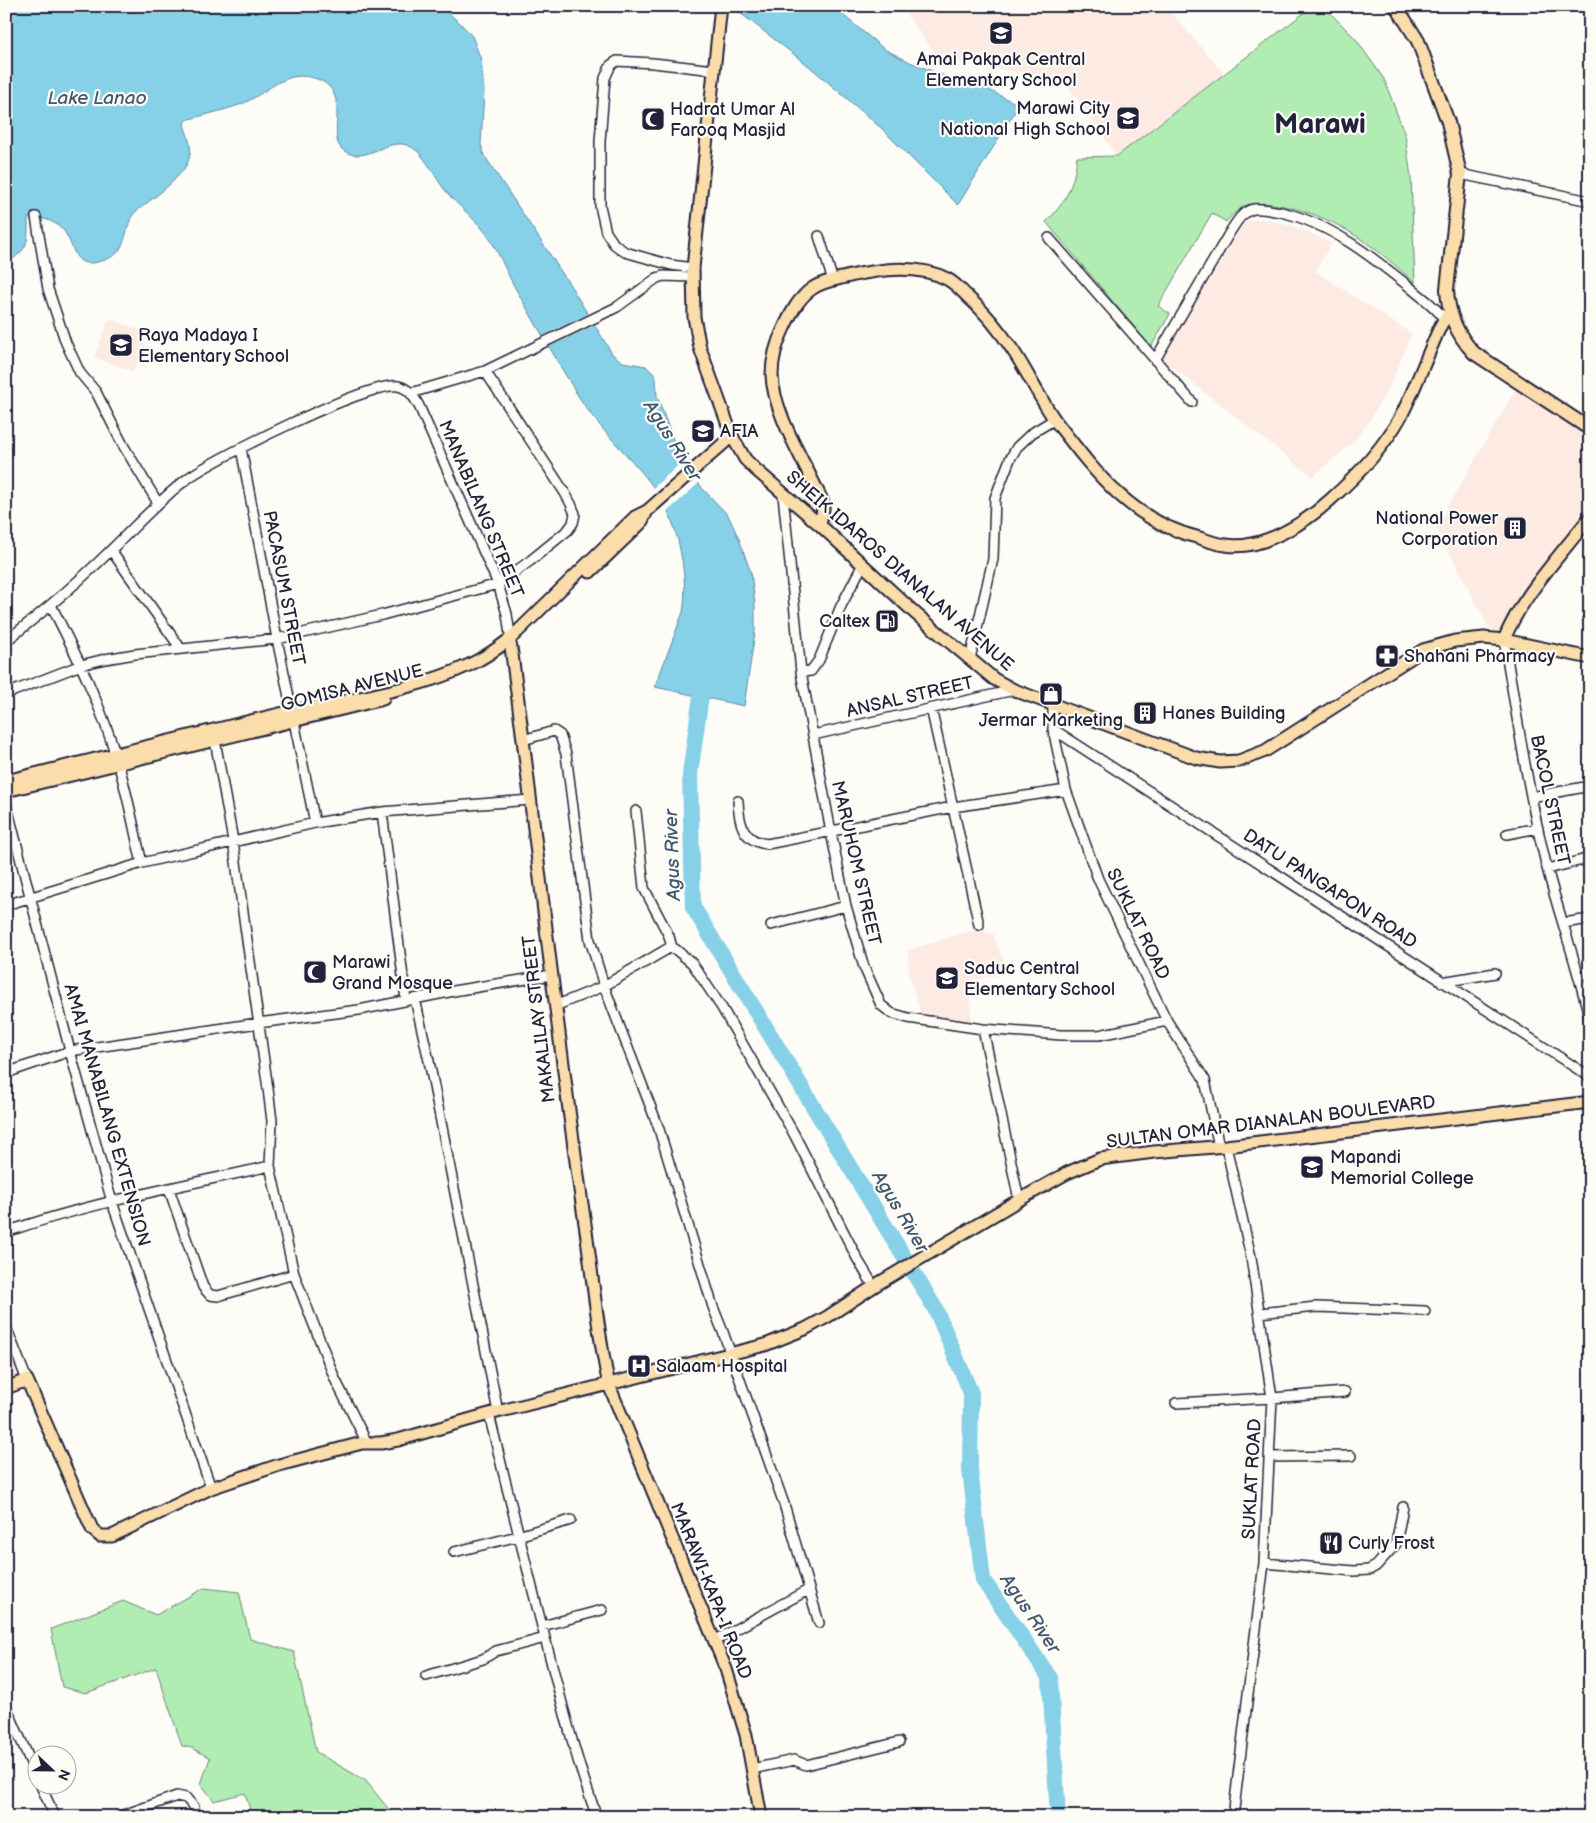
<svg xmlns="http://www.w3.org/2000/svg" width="1596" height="1823" font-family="'Balsamiq Sans',sans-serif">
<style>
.built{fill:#fceae3}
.green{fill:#b1ecb2;stroke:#6a8776}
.water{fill:#86d1e7;stroke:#5e8ba2}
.pier{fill:#fdfcf7}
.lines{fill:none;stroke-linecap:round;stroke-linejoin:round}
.river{stroke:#86d1e7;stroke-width:16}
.minor-casing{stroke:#22223b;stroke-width:12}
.major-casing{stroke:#22223b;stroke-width:15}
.highway-casing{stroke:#22223b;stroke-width:16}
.minor{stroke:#fdfcf7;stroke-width:9}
.major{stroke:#faddab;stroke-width:11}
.highway{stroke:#faddab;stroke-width:12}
.labels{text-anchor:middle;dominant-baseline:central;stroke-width:4.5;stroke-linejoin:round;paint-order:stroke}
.poi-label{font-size:18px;fill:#22223b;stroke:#fdfcf7;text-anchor:start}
.street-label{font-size:18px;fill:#22223b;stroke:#fdfcf7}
.water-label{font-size:19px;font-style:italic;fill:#40576f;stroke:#fdfcf7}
.town-label{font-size:28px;font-weight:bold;fill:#22223b;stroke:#fdfcf7}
</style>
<rect width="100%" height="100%" fill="#fdfcf7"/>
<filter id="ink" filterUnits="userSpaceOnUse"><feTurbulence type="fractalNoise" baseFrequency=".02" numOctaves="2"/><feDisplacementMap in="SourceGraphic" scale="10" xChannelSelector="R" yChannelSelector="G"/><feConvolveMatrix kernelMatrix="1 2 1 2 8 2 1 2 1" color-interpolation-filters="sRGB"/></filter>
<g filter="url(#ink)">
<path class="built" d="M900 6H1166L1224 74 1117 156 1064 80 939 59Z
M1256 219H1266L1298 228 1332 243 1315 271 1412 334 1389 387 1370 420 1354 441 1313 477 1162 359 1241 228 1246 222Z
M109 319 148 333 133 372 94 357Z
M1516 389 1590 437V510L1538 575 1500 632 1490 629 1436 527Z
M975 930 993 934 1007 970 998 975 969 981 972 1023 921 1014 909 975 908 950Z
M6 1342 21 1377 6 1383Z"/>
<path class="green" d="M1313 6H1323L1355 38 1384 79 1405 135 1411 177 1415 283C1378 249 1339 218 1288 207 1261 201 1244 200 1226 222L1212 213 1158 306 1170 314 1151 347 1046 222C1066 202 1074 186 1077 157L1117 156Z
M204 1588 239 1592 250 1639 294 1652 316 1752 366 1781 395 1817H252L245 1793 214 1801 201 1784 210 1758 192 1748 182 1746 156 1668 86 1693 62 1687 51 1629 123 1601 156 1615Z"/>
<path class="water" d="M6 6H431L446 11 460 23 472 36 481 60 484 91 481 144 484 155 570 285 613 355 623 362 646 366 653 373 656 378 657 396 678 453 702 488 728 515 739 539 751 573 755 604V632L744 706 655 687 683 612C688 585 681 542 670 516 652 474 613 446 587 409 578 397 570 382 562 369 546 341 529 313 513 284 505 269 499 253 490 239 478 220 458 207 444 189 435 177 428 161 417 151 391 128 366 170 342 149 326 136 353 92 317 79 284 67 267 95 239 105 222 111 204 115 186 120L184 124C187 134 192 145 190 155 187 176 150 200 134 213 126 225 127 241 118 252 113 257 108 259 101 261 75 269 76 253 67 236 60 222 42 216 28 218 28 245 29 248 6 264Z
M731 6H832L884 49 912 63 945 76 981 86 1019 105 958 205 881 128 809 66Z"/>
<path class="pier" d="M590 313 597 324 547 348 540 337Z
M685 459 701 481 666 513 652 489Z"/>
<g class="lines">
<path class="river" d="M704 674 690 774 693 907 936 1310 971 1393 970 1470 983 1580 1050 1678 1058 1817"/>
<g class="minor-casing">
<path id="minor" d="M1460 174 1590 201
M36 217 48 289 66 343 80 373 96 392 123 445 158 503
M819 236 833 281
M1049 238 1192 402
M693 268 671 265 625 252 614 244 606 232 600 206V141L605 78 611 65 617 61 653 63 714 70
M1155 360 1230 232C1236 223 1242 211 1254 209 1263 208 1273 211 1281 212 1330 223 1372 257 1411 288 1422 298 1436 306 1444 319
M411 393 485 371 617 307 657 278 663 276 693 277
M241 448 277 639 315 823
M783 495 801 672 831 832 846 906 864 967 881 1005 891 1013 908 1018 983 1029 1061 1035H1099L1167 1021
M111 550 181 649
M51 605C77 656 102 707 118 763 128 795 134 830 142 863
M1504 640C1517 716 1528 793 1547 868 1560 919 1579 969 1590 1022
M6 641C43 612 79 582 112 549 137 525 159 500 187 479 215 458 368 382 398 386 409 388 414 397 419 406L498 584 507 614 511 642
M970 659 993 559 995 498 1010 459 1017 447 1032 433 1055 419
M801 672 811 671 819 660 841 606 862 566
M6 694 81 665 105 659 135 654 277 639 382 615 498 584 530 561 568 530 573 523 575 514 571 504 565 493 485 371
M1053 705V729L1066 790 1098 879 1167 1021 1205 1080 1219 1147
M931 708 979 925
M1053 729 1590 1077
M813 735 1014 690
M215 740 233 841 268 1089 272 1121 270 1166 294 1274 335 1379 367 1443
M523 740 554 731 560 735 566 754 590 940 604 986 669 948 675 949 692 963 722 1008 794 1134 858 1260 870 1280
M1531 797 1590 786
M738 801C739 822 742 841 767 844L953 807 1066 790
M6 803 70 1051 112 1202 211 1488
M636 811 644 888 669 936 672 948
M382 812 406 1000
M1507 834 1538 828
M1548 869 1590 858
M6 905 142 863 315 823 382 812 530 800
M1563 923 1590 919
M771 925 846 906
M1442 982 1495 973
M415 999 429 1061 498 1412
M555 1006 604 986 658 1126 713 1307 723 1332 784 1504 819 1623
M983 1029 1019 1200
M6 1073 70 1051 258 1023 359 1010 459 990 552 975
M1226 1146 1251 1257 1272 1398 1264 1563 1233 1817
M169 1189 203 1287 210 1295 218 1296 294 1274
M6 1232C92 1202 182 1186 270 1166
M1260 1313 1316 1307 1425 1311
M6 1327 27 1380
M1176 1403 1272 1398 1345 1392
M489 1414C507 1489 526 1564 545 1638 561 1699 575 1758 597 1817
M1270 1457 1351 1456
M454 1552 518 1536 571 1520
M1264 1563 1354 1571 1369 1570 1376 1566 1396 1544 1403 1507
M542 1626 602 1610
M714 1641 808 1590
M426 1676 483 1659 496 1651 545 1638
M6 1706 38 1779
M752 1769 794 1760 806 1765 899 1742
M41 1786 55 1817
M118 1817 177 1796 186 1798 194 1807"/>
</g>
<g class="major-casing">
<path id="major" d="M721 6 693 268 694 317 700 348 732 436 745 459 755 469 820 525 916 614 994 679 1014 690 1196 758 1220 762 1239 761 1265 751 1423 650 1455 641 1484 638 1504 640 1590 658
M820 525 823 509V503C808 467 773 414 772 375 772 359 777 342 784 328 791 313 799 297 813 288 823 281 839 279 850 276 881 269 918 264 947 279 955 283 962 291 968 297 986 313 1001 332 1014 352 1029 375 1041 401 1057 423 1097 475 1133 522 1200 538 1208 541 1217 544 1226 545 1261 551 1305 523 1330 500 1357 476 1383 449 1401 416 1416 387 1427 355 1441 325L1450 311
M590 572 641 523 647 511
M1504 640C1520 598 1562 553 1590 517
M511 647C537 839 556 1032 585 1224 593 1278 597 1331 609 1385L726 1669 746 1735 761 1817
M6 781C95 760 183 737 271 716 334 701 410 693 469 665 484 658 497 649 510 639L635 517 647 511 732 436
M6 791 383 699
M6 1388 27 1380 92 1529 100 1536H112L211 1488 279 1465 362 1443H381L398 1440 489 1414 765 1345 805 1329 827 1317 879 1283 1019 1200 1067 1173 1100 1159 1154 1152 1226 1146 1590 1102"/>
</g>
<g class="highway-casing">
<path id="highway" d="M1396 6 1418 41 1448 122 1460 174 1447 289C1448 314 1457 335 1474 353L1590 429"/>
</g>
<use href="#minor" class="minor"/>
<use href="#major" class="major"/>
<use href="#highway" class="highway"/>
</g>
</g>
<defs>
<g id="school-square" transform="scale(1.25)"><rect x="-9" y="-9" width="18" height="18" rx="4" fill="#22223b" stroke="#fdfcf7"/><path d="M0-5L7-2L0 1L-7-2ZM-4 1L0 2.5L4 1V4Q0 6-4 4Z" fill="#fff"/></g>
<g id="mosque-square" transform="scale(1.25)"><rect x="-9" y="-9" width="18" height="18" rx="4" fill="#22223b" stroke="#fdfcf7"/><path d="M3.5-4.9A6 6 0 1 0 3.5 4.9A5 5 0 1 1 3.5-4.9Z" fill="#fff"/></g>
<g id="building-square" transform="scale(1.25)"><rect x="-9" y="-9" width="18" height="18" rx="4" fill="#22223b" stroke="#fdfcf7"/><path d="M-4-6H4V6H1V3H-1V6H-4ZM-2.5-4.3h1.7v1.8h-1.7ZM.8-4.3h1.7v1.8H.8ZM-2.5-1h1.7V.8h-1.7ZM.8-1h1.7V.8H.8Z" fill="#fff"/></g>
<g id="fuel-square" transform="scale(1.25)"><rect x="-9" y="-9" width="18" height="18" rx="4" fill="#22223b" stroke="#fdfcf7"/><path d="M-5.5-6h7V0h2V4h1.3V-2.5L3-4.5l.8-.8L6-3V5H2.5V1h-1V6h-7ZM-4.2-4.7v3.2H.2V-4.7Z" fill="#fff"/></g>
<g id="pharmacy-square" transform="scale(1.25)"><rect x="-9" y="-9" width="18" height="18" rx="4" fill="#22223b" stroke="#fdfcf7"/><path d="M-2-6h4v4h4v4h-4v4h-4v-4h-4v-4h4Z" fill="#fff"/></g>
<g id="shop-square" transform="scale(1.25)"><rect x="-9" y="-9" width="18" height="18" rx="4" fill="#22223b" stroke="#fdfcf7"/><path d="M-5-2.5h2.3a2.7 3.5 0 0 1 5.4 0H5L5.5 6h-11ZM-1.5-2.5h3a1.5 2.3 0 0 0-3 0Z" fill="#fff"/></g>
<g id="university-square" transform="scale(1.25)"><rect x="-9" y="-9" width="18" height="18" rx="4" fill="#22223b" stroke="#fdfcf7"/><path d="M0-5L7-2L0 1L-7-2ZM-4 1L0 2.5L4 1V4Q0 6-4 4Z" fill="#fff"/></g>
<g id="hospital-square" transform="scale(1.25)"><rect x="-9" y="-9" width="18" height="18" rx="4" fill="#22223b" stroke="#fdfcf7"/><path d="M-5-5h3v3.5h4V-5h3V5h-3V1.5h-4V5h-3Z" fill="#fff"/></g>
<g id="restaurant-square" transform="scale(1.25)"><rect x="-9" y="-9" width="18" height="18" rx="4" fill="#22223b" stroke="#fdfcf7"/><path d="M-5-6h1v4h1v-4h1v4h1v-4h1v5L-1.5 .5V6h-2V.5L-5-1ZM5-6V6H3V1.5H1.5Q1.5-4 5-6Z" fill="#fff"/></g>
</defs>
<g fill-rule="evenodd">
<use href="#school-square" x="1001" y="33"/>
<use href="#school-square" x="1128" y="118"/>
<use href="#mosque-square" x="653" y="119"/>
<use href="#school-square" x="121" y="345"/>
<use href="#school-square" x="703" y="431"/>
<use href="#building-square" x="1515" y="528"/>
<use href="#fuel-square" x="887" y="621"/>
<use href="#pharmacy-square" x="1387" y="656"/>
<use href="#shop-square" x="1051" y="694"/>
<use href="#building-square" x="1145" y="713"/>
<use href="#mosque-square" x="315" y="972"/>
<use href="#school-square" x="947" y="978"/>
<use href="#university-square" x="1312" y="1167"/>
<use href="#hospital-square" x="639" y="1366"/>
<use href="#restaurant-square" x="1331" y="1543"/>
</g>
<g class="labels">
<g class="poi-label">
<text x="1001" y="59" text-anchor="middle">Amai Pakpak Central<tspan x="1001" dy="21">Elementary School</tspan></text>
<text x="1110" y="108" text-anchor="end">Marawi City<tspan x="1110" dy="21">National High School</tspan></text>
<text x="670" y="109">Hadrat Umar Al<tspan x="670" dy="21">Farooq Masjid</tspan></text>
<text x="138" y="335">Raya Madaya I<tspan x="138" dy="21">Elementary School</tspan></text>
<text x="720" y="431">AFIA</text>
<text x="1498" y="518" text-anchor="end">National Power<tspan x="1498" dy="21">Corporation</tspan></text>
<text x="870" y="621" text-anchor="end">Caltex</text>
<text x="1404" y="656">Shahani Pharmacy</text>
<text x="1162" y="713">Hanes Building</text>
<text x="1051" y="720" text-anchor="middle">Jermar Marketing</text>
<text x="332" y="962">Marawi<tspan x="332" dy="21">Grand Mosque</tspan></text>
<text x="964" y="968">Saduc Central<tspan x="964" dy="21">Elementary School</tspan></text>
<text x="1330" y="1157">Mapandi<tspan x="1330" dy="21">Memorial College</tspan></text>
<text x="656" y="1366">Salaam Hospital</text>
<text x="1348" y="1543">Curly Frost</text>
</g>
<g class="street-label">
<text transform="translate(481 509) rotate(67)">MANABILANG STREET</text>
<text transform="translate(900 571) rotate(41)">SHEIK IDAROS DIANALAN AVENUE</text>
<text transform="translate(284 588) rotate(79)">PACASUM STREET</text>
<text transform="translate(352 688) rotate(-14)">GOMISA AVENUE</text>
<text transform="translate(910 697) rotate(-13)">ANSAL STREET</text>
<text transform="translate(1550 800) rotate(78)">BACOL STREET</text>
<text transform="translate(856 863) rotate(77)">MARUHOM STREET</text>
<text transform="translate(1330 889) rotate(33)">DATU PANGAPON ROAD</text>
<text transform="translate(1138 924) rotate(64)">SUKLAT ROAD</text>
<text transform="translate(539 1019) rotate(-97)">MAKALILAY STREET</text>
<text transform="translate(107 1115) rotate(74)">AMAI MANABILANG EXTENSION</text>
<text transform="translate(1271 1122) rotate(-7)">SULTAN OMAR DIANALAN BOULEVARD</text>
<text transform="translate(1252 1479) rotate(-87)">SUKLAT ROAD</text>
<text transform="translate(711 1591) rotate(68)">MARAWI-KAPA-I ROAD</text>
</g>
<g class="water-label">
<text x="97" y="98">Lake Lanao</text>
<text transform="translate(672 441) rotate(58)">Agus River</text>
<text transform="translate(673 855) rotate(-92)">Agus River</text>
<text transform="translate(900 1212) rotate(59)">Agus River</text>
<text transform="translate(1030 1614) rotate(56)">Agus River</text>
</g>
<g class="town-label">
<text x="1320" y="124">Marawi</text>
</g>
</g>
<rect width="1596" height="1823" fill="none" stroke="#fdfcf7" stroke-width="25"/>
<rect x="12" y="12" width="1571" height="1798" fill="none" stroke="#22223b" stroke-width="2" filter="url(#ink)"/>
<g transform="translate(52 1770) rotate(112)"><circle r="24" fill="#fdfcf7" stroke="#a5a5ac"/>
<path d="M0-4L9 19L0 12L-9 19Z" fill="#22223b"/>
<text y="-8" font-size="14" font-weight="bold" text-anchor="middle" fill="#22223b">N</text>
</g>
</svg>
